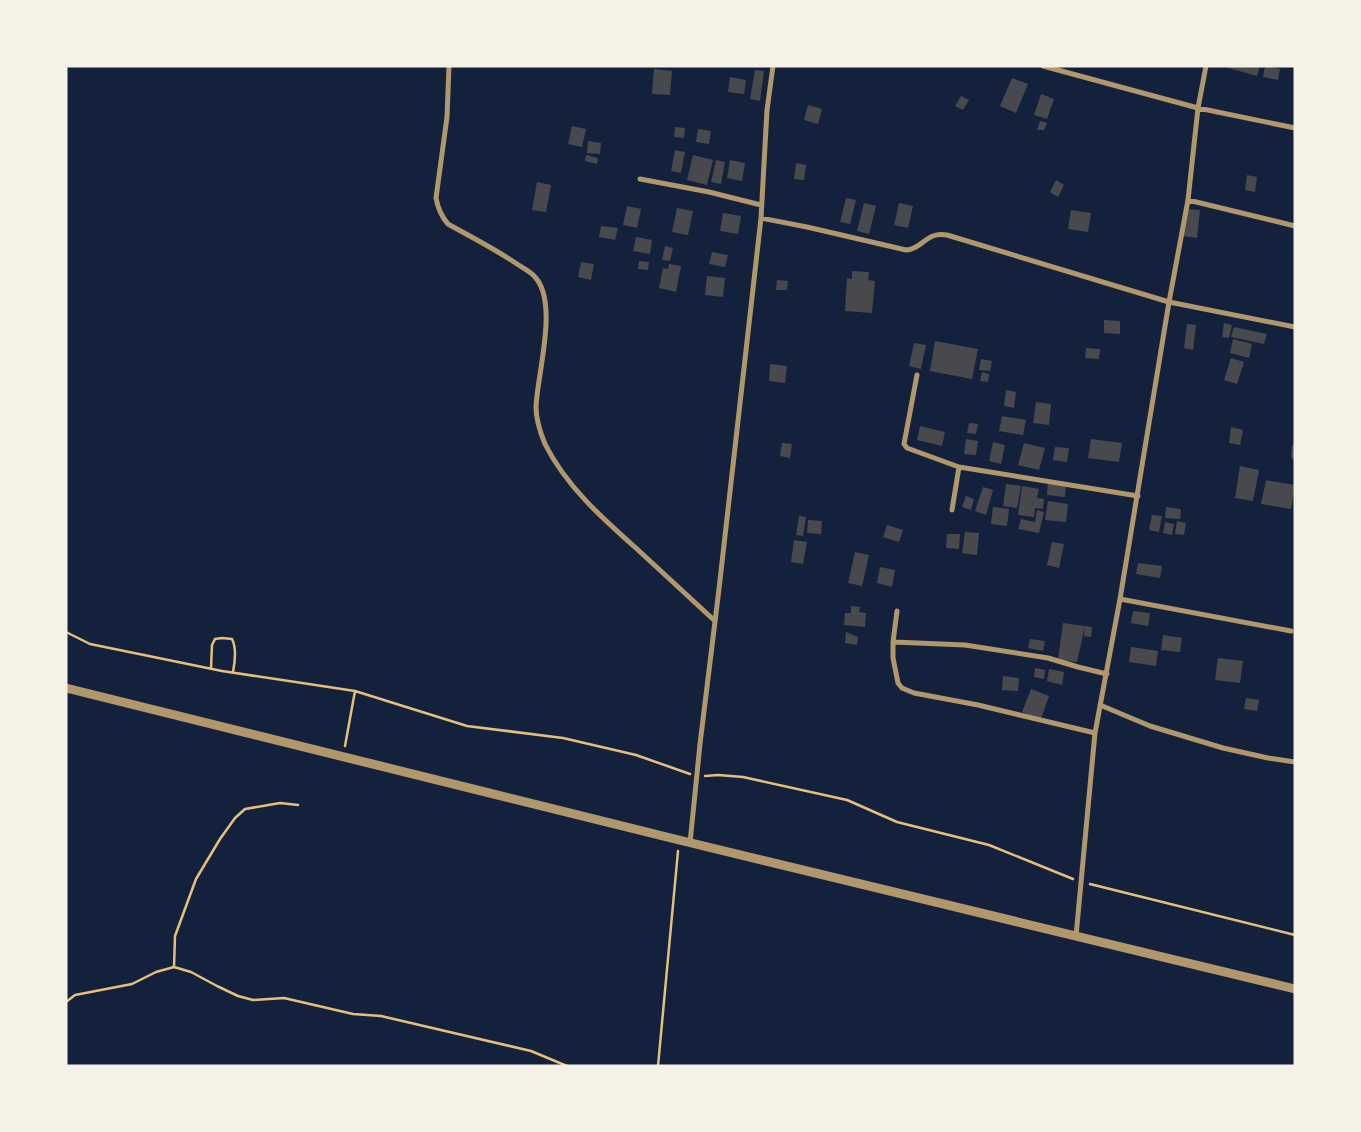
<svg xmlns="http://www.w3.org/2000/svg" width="1361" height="1132" font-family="Raleway,sans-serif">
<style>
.building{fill:#48494c}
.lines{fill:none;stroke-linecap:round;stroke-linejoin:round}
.path{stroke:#e5c07b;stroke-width:2.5}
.minor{stroke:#b1986c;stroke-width:5}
.tertiary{stroke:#b1986c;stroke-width:9}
</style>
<rect width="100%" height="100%" fill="#14213d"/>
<path class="building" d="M1221 66H1260L1257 76Z
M1265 66 1280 69 1278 80 1263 77Z
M654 69 672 71 670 95 652 94Z
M755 70 764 71 760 101 750 99Z
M730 77 746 80 744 94 728 92Z
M1012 78 1028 84 1016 113 1000 106Z
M1041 94 1054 99 1047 119 1034 115Z
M961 96 969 100 963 110 955 106Z
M808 105 822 109 818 124 804 120Z
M1040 121 1047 123 1044 130H1037Z
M572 126 586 129 582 147 568 144Z
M675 127 685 128 684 138 674 137Z
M698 129 711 131 709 144 696 142Z
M588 141 601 143 600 154 587 153Z
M675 150 685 152 681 173 671 171Z
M586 155 598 158 597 164 585 161Z
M693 155 713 160 707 185 687 180Z
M716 160 725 162 721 184 711 182Z
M730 160 745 163 742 181 727 178Z
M796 163 806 165 804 180 794 179Z
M1247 175 1257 177 1255 192 1245 190Z
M1056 180 1064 185 1058 197 1050 192Z
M537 182 551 185 546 212 532 210Z
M846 198 856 200 850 224 840 222Z
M864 203 876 206 869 234 857 231Z
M899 203 913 206 908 228 894 225Z
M627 206 641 209 637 228 623 225Z
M677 208 693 211 688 235 672 232Z
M1186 209 1200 210 1197 238 1183 236Z
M1071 210 1091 213 1088 232 1068 229Z
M723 213 741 216 738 234 720 231Z
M601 226 618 228 615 240 599 237Z
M636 237 652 240 650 254 633 251Z
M665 246 673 248 670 261 662 260Z
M712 252 728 255 725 267 709 264Z
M639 261 649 262 648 270 638 269Z
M581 262 594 264 591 280 578 277Z
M669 264 681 266 676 292 659 288 663 268 668 269Z
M852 271 869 272 868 280 875 281 872 313 845 311 847 278 852 279Z
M707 276 725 278 723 297 705 295Z
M777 280 788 281 787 290H776Z
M1104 320 1120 321V334L1104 333Z
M1224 323 1232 325 1229 338 1222 337Z
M1187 324 1196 325 1193 350 1184 348Z
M1234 327 1267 334 1264 344 1231 337Z
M1233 339 1252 344 1249 358 1230 353Z
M935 341 978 349 972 379 930 371Z
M914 343 926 345 921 369 909 366Z
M1086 348 1100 349 1099 359 1085 358Z
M1231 358 1244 362 1237 384 1224 380Z
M981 359 992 361 990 371 979 370Z
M770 364 787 366 785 383 769 381Z
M982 372 989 374 988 382 980 381Z
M1006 390 1016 392 1014 408 1004 406Z
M1036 402 1051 404 1049 425 1033 423Z
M1002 416 1026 420 1023 435 999 431Z
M969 423 978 424 976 434 967 433Z
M920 426 945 432 942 446 917 440Z
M1231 427 1243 430 1240 445 1229 443Z
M966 439 978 441 976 455 964 454Z
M1091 439 1122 443 1119 462 1088 458Z
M993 442 1005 445 1001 464 989 461Z
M782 443 792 444 790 458 780 456Z
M1024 443 1045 448 1039 470 1018 465Z
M1292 445H1295V459L1291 458Z
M1055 447 1069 448 1067 462 1053 460Z
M1240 466 1259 470 1253 501 1235 498Z
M1048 480 1066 482 1065 497 1047 495Z
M1266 480 1295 485 1291 509 1261 504Z
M1006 484 1021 486 1017 508 1003 506Z
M1022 486 1039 489 1037 498 1044 499 1043 509 1035 508 1034 517 1018 515Z
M983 487 993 490 986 515 975 511Z
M966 496 974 499 971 510 962 507Z
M1048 501 1068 504 1066 522 1045 520Z
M993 507 1009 509 1007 526 991 524Z
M1166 507 1181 509 1180 519 1165 518Z
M1037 510 1044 512 1039 533 1018 529 1021 519 1035 522Z
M1152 515 1162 516 1159 532 1149 530Z
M799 516 806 517 803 536 796 535Z
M808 520 822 521 821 534 807 533Z
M1177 521 1186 523 1184 535 1175 534Z
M1165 522 1174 524 1172 535 1163 533Z
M887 525 903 530 899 542 883 537Z
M965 532 979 533 977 555 962 553Z
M947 534H960L959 549 946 548Z
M794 540 807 542 803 564 791 562Z
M1052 542 1064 544 1059 568 1047 565Z
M855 552 869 555 862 586 848 583Z
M1138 563 1162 566 1160 578 1136 574Z
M880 567 895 570 892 587 877 583Z
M851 606 860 607 859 612 866 613 865 627 844 625 845 613H851Z
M1133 611 1150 613 1148 626 1131 623Z
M1063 623 1092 627 1091 637 1084 636 1085 626 1077 662 1058 660Z
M846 632 858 637 857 645 845 643Z
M1163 635 1182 638 1180 652 1161 650Z
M1030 639 1045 641 1043 651 1028 648Z
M1131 647 1158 651 1156 666 1129 662Z
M1218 658 1243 661 1240 683 1215 680Z
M1035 668 1045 670 1044 679 1034 677Z
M1049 669 1064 672 1062 685 1047 681Z
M1003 676 1019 678 1018 691 1002 690Z
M1031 689 1049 696 1041 719 1022 712Z
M1246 698 1259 700 1257 711 1244 709Z"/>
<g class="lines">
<path class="path" d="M66 632 90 644 222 671 355 691 467 726 563 738 636 755 690 774
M211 668 212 645 215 639 222 638 232 639C237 649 235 662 233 672
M345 746 355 691
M705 776 718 775 743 777 847 800 897 822 989 845 1073 879
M1090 884 1295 935
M174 967 175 936 196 879 220 839 235 818 245 809 280 803 298 805
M66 1002 75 995 132 984 156 972 174 967 191 972 217 986 238 996 253 1000 284 998 353 1014 381 1016 531 1051 567 1066
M658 1066 678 851"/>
<path class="minor" d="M449 66 447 117 436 198C438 209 441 216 448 224 471 237 495 249 517 264 523 268 531 272 535 277 559 303 537 375 536 407 536 420 540 432 545 444 566 486 602 518 637 549 663 573 689 597 715 621
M1043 66 1198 108 1295 128
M640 179 709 192 761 205
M1188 200 1295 226
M761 218 807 227 906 250C923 249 926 231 947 235L1169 302 1295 327
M917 375 904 444 907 448 959 467
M952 510 959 467 1138 496
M1120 599 1291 631
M897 611 893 642V658L898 683 902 688 914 693 978 705 1095 733
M893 642 965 645 1048 658 1078 667 1107 674
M1100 705 1150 726 1223 748 1268 758 1295 762
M690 843 700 744 719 589 761 218 767 110 773 66
M1076 936 1095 733 1120 599 1169 302 1188 200 1198 108 1206 66"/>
<path class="tertiary" d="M66 688 679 840 1295 989"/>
</g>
<rect width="1361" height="1132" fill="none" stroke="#f6f1e7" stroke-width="135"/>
</svg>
